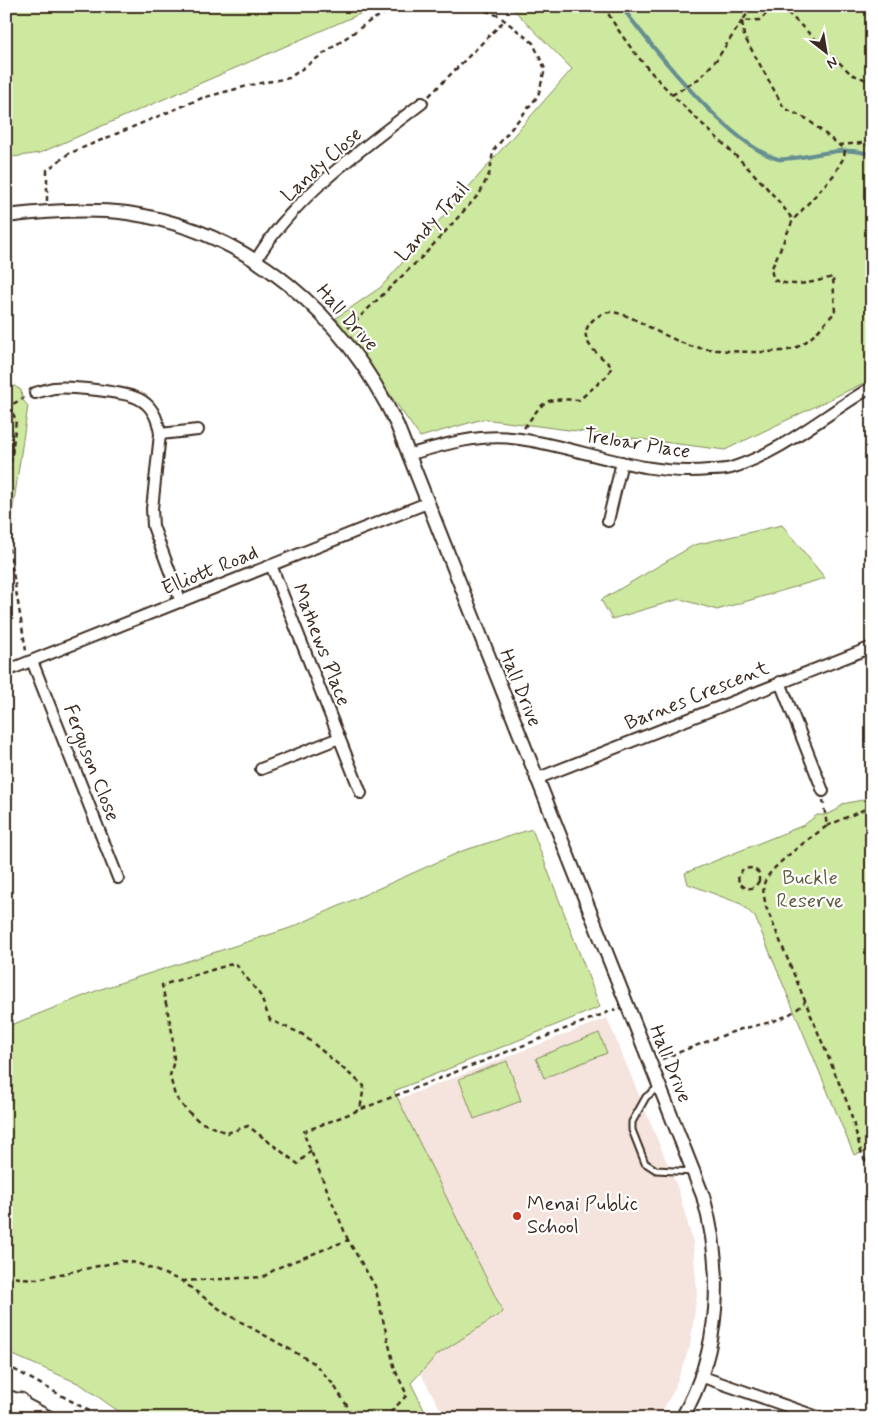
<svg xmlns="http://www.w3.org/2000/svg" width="878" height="1424" font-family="Mynerve,sans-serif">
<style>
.built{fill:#f4e4dd}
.green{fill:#cde89f;stroke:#84895e}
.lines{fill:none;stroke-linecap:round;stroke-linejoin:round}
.stream{stroke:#658e91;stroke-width:4}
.service-casing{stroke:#3b2a1e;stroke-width:9}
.minor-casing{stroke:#3b2a1e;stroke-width:14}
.tertiary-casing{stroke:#3b2a1e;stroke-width:16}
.trunk-casing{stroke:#3b2a1e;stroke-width:21}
.path{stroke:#3b2a1e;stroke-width:2.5;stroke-dasharray:5 4;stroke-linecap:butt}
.service{stroke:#fff;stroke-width:5}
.minor{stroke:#fff;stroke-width:10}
.tertiary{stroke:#fff;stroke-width:12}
.trunk{stroke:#fff;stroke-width:18}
.poi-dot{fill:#c8321e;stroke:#fff;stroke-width:2}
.labels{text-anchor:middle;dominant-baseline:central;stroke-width:4.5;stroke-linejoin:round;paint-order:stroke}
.street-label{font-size:20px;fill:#3b2a1e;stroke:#fff}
.park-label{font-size:20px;fill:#605a3e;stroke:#fff}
.poi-label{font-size:20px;fill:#3b2a1e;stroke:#fff;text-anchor:start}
</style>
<rect width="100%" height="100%" fill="#fff"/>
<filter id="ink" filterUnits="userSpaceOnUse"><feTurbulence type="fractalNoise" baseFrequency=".02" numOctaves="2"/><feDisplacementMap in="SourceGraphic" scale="10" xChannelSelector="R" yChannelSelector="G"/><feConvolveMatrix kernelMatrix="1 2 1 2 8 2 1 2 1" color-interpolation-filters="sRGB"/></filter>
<g filter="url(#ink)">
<path class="built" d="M607 1018 678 1189 693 1242 697 1295 690 1346 673 1392 658 1418H445L422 1376 312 1133Z"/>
<path class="green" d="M6 6H378L40 153 6 158Z
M510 6H872V379L725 450 483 419 420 437 336 318 381 287 572 69Z
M6 381 21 390 22 399 28 406 10 528 12 543 6 544Z
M782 525 825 578 717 610 680 599 612 619 601 600 694 545Z
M872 798V1150L854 1155 755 917 741 904 688 884 685 873 804 825 817 815H825L837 810 842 804Z
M532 829 600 1007 394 1091 503 1312 437 1355 411 1383 428 1418H128L80 1384 6 1352V1027L101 989 290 928 462 851Z
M599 1033 607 1053 544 1078 536 1058Z
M507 1061 521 1101 474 1119 459 1079Z"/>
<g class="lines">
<path class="stream" d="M621 6C653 48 729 145 778 159 783 160 789 158 794 158 821 155 844 145 872 155"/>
<g class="service-casing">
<path id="service" d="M659 1087 646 1097 632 1122V1130L645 1163 656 1170 693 1172"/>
</g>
<g class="minor-casing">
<path id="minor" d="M255 262C293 196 364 148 422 103
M35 393C42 391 48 389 54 388 68 386 127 392 139 399 153 406 158 419 160 434L152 509 153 526 181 602
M160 434 198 430
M408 455C445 444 481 433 520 439 583 448 644 477 709 470 716 470 724 470 731 468 783 452 825 414 872 387
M608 521 622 462
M271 565 361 793
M32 661 118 878
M6 671 427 503
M780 682 823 791
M261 769 339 738
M536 779 872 647
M700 1376 821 1418"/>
</g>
<g class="tertiary-casing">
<path id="tertiary" d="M6 216C47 211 87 208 127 213 251 231 345 316 397 425L703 1196C724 1270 721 1350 682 1418
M12 1398 50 1418"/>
</g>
<g class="trunk-casing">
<path id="trunk" d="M6 1404 20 1402"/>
</g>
<path class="path" d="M604 6C651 94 737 143 793 220
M781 6 851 74 872 82
M672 95 700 78 717 59 742 21 761 20 772 6
M429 96 504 21
M839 145 862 143 872 147
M47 201V170L68 154 202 98 255 84 289 78 370 21 398 6
M348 328 425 254 480 193 490 172 493 151 538 96 545 69 533 43 499 16 474 6
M6 403 9 406 24 398
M524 428C545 400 542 398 579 400L606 377 612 367C599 354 573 339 593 320 597 316 605 312 610 312 629 313 648 328 665 335 673 339 682 343 690 346 710 351 773 355 792 349 810 343 823 325 835 312L833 277C813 282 795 288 774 280L771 270 793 220 833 176 844 157 845 150 807 119 784 108 744 36 742 21 753 6
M6 507 16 420 9 406
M6 530 26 651
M823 800 827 826C813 836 767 868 764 884 762 891 765 900 766 907L849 1107 862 1155 872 1172
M827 826 872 806
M759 881 755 887 747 889 739 883 738 876 743 869 753 868 759 873V881L764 883
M662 1059C687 1049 713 1039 738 1030 763 1023 786 1022 805 1002
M311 1150 298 1164 248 1126 227 1133 200 1122 186 1110 175 1096 170 1076 174 1060 172 1032 162 985 235 963 260 995 270 1020 302 1034 364 1086 360 1110
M348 1240 303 1132 616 1009
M6 1277 37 1279 122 1261 137 1263 182 1281 225 1313 314 1363 333 1384 355 1418
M182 1281 263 1277 277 1268 348 1240 375 1286 395 1370 407 1395 385 1418
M6 1365 102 1418"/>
<use href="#service" class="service"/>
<use href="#minor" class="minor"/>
<use href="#tertiary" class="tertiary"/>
<use href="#trunk" class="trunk"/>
</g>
</g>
<circle class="poi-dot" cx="517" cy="1216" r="5"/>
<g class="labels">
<g class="street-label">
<text transform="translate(322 165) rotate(-42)">Landy Close</text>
<text transform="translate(433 222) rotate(-48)">Landy Trail</text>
<text transform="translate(347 318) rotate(48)">Hall Drive</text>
<text transform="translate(637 444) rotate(9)">Treloar Place</text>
<text transform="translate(210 571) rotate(-22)">Elliott Road</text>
<text transform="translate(321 645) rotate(69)">Mathews Place</text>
<text transform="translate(520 688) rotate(68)">Hall Drive</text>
<text transform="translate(697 696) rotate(-22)">Barnes Crescent</text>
<text transform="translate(91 763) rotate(69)">Ferguson Close</text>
<text transform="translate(670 1064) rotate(68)">Hall Drive</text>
</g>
<g class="park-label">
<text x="810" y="878">Buckle<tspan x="810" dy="23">Reserve</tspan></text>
</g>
<g class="poi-label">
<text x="527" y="1204">Menai Public<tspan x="527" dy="23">School</tspan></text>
</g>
</g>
<rect width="878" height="1424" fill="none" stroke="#fff" stroke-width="25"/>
<rect x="12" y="12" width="853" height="1399" fill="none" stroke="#3b2a1e" stroke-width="2" filter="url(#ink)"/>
<g transform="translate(826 52) rotate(149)" stroke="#ffffff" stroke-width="4" paint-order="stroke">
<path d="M0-4L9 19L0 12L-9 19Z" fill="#3b2a1e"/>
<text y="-8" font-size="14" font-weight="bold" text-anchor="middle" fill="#3b2a1e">N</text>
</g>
</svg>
